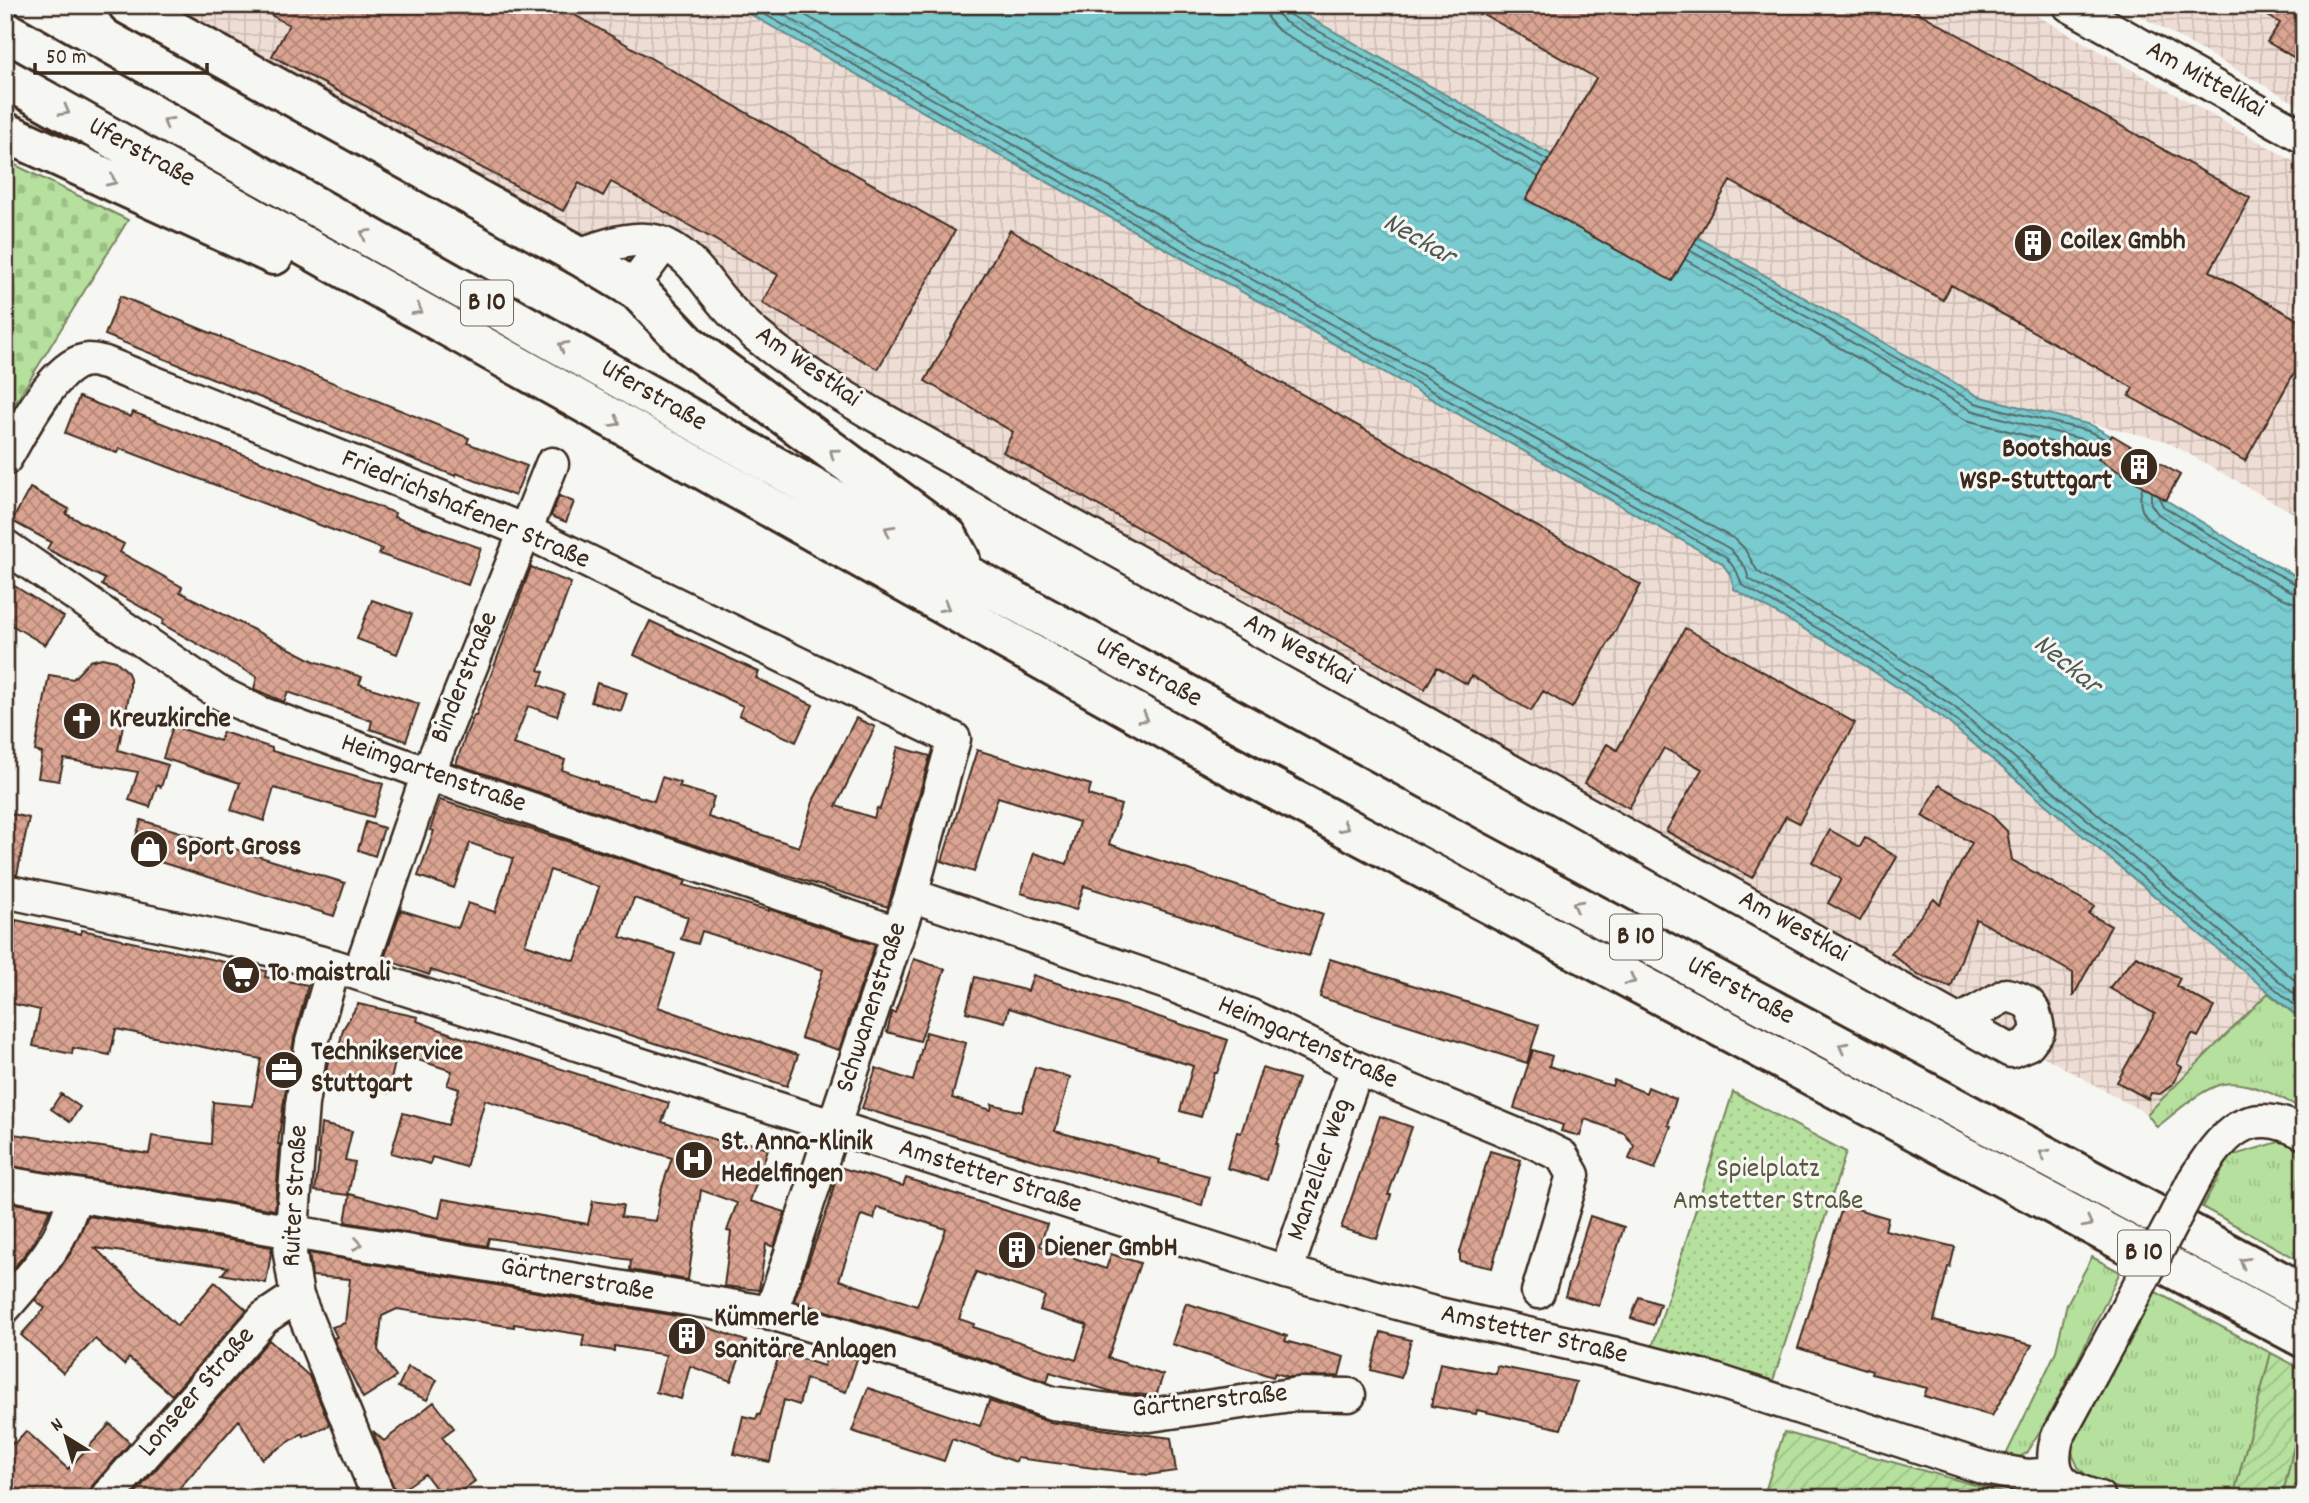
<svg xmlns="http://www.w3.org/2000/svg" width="2309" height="1503" font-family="Dekko,sans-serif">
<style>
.industrial{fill:url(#industrial-grid)}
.grass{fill:url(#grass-tufts);stroke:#78855e;stroke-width:2}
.cemetery{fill:url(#cemetery-stones);stroke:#78855e;stroke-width:2}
.park{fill:url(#park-dots);stroke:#78855e;stroke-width:2}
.garden{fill:url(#garden-furrows);stroke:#78855e;stroke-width:2}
.water{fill:url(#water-waves);stroke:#608b89;stroke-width:2}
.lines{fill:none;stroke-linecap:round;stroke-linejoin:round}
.shore{stroke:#546a65;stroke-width:2}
.building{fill:url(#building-cross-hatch);stroke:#3b2a1e;stroke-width:2;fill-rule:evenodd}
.minor-casing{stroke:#3b2a1e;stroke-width:37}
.major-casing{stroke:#3b2a1e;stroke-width:44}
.highway-casing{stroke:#3b2a1e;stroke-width:44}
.minor{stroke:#f6f6f2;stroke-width:32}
.major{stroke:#f6f6f2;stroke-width:38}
.highway{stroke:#f6f6f2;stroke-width:38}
.minor-bridge-casing{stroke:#3b2a1e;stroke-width:37;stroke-linecap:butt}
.minor-bridge{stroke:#f6f6f2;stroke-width:32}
.oneway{stroke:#989088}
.labels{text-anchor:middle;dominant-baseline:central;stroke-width:6;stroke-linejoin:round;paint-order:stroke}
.shield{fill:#f6f6f2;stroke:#73675e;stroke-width:2}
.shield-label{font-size:26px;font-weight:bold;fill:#3b2a1e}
.street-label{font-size:28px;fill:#3b2a1e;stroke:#f6f6f2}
.poi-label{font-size:28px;font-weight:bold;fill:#3b2a1e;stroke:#f6f6f2;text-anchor:start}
.park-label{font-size:28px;fill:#5a583e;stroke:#f6f6f2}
.water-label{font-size:30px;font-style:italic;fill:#4e5a53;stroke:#f6f6f2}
</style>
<defs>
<pattern id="industrial-grid" width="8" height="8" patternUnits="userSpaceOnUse" patternTransform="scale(1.75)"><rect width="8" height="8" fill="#eeddd5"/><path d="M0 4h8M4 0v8" fill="none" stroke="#cdbeb6"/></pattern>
<pattern id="grass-tufts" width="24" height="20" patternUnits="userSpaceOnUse" patternTransform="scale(1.75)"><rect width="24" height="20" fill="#b5e09d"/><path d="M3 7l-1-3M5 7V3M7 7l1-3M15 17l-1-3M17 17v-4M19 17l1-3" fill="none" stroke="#9dc087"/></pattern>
<pattern id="cemetery-stones" width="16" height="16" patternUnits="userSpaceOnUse" patternTransform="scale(1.75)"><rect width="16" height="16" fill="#b5e09d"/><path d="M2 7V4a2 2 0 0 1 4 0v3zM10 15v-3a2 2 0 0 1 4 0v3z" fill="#9dc087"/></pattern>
<pattern id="park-dots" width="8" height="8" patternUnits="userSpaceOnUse" patternTransform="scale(1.75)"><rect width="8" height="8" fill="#b5e09d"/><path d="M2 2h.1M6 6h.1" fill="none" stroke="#9dc087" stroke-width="1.8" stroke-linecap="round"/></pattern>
<pattern id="garden-furrows" width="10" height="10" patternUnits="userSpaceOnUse" patternTransform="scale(1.75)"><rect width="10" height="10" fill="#b5e09d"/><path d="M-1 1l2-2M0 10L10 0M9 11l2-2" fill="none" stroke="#9dc087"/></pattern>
<pattern id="water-waves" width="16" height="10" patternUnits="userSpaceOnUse" patternTransform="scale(1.75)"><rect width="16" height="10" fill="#79cbd0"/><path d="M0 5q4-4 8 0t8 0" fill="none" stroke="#6aaeb2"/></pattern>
<pattern id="building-cross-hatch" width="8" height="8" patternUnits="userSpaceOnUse" patternTransform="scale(1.75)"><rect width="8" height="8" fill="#dba492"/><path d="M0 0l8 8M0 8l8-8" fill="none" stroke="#b38677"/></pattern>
</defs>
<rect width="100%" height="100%" fill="#f6f6f2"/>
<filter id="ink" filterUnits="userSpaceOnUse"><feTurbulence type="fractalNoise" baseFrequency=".0143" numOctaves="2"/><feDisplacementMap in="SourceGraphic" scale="14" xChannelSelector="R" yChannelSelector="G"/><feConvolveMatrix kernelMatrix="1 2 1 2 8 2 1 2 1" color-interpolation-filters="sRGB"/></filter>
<g filter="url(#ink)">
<path class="industrial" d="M166 5H734L1722 563 1731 576 1943 718 2268 993 2147 1114 863 398 785 341 747 304 710 259 679 240 570 233Z
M1287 5H2018L2304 167V519L2166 441 1978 397Z
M2121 5H2304V108Z"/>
<path class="grass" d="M2268 993 2304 1022V1110C2283 1098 2240 1076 2216 1086 2194 1095 2175 1113 2157 1127L2147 1114Z
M2286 1140 2304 1154V1263L2202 1207 2230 1156Z
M2092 1257 2120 1272 2078 1360 2042 1428 2026 1453 2010 1463 2003 1461 2050 1364 2056 1351 2067 1304Z
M2154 1291 2271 1353 2233 1498H2150L2097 1482 2087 1476 2078 1467 2073 1456 2071 1443 2120 1341 2128 1346Z
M2304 1402V1498H2282Z"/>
<path class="cemetery" d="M5 160 128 220 5 420Z"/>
<path class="park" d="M1733 1092 1846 1152 1771 1387 1651 1351Z"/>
<path class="garden" d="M2271 1353 2304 1370V1402L2282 1498H2233Z
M1784 1432 2004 1493 2020 1498H1763Z"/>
<path class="water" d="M734 5H1287L1978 396 2091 425 2180 475 2166 500 2252 553 2304 580V1022L1943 718 1846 653 1734 589 1731 576 1722 563Z"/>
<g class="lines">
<path class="shore" d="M748 5 1726 557 1737 572 1742 585 1850 647 1947 713 2304 1013
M766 5 1730 549 1745 567 1749 579 1855 640 1953 706 2304 1002
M787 5 1736 540 1744 548 1758 572 1860 631 1959 697 2304 988
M1266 5 1268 19 1279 31 1537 176
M1276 5 1278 14 1285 22 1542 167
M1285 5 1290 15 1547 160
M1696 244 1975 403 2088 431 2107 440
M1691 251 1971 410 2085 440 2103 448
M1686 260 1966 420 2082 450 2097 457
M2142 488C2139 499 2139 509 2147 518 2162 534 2284 604 2304 605
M2151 493V504L2158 514 2245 567 2295 593 2304 594
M2159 498 2163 506 2249 559 2298 585H2304"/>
</g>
<path class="building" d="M253 5H557L955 231 878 369 762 303 778 275 611 182 603 196 579 183 563 211 272 56 289 25Z
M1467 5H1905L2250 198 2210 271 2304 323V355L2245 461 2129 396 2133 388 1951 285 1943 300 1730 181 1672 281 1526 199 1596 78Z
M2249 5H2304V63L2267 42 2280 23Z
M1010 230 1641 585 1572 708 1543 691 1531 711 1471 676 1467 684 1437 667 1425 689 1003 452 1013 432 925 381Z
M120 296 469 438 467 443 527 466 515 496 456 473 455 476 105 335Z
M79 397 131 417 133 412 395 513 394 517 481 548 468 585 379 554 382 549 119 448 117 453 65 433Z
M2112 435 2180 475 2166 500 2098 459Z
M30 488 69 509 66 514 124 544 120 552 182 587 180 592 314 661 362 677 359 684 419 704 406 741 370 729 372 721 288 692 284 702 254 689 257 677 162 624 164 620 102 585 105 579 47 549 51 542 12 521Z
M559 496 574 502 566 522 551 516Z
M531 567 571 583 539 670 544 672 539 685 564 694 557 716 528 706 513 744 565 760 562 770 597 782V784L654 801 662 777 681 783 679 787 714 797 708 817 799 847 814 799 856 718 875 727 836 806 874 818 877 808 880 809 898 747 930 756 888 907 724 855 456 764 466 734 474 715H476Z
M5 580 64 617 45 645 5 621Z
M372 600 412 614 397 654 357 639Z
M650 621 759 672 756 678 813 705 796 742 739 715 743 706 634 655Z
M1685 628 1855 723 1799 823 1786 816 1752 878 1666 831 1702 769 1664 748 1629 808 1585 783 1607 744 1617 750Z
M102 658 116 661 127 671 130 678V691L118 750 168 765 161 787 157 785 150 807 129 800 138 772 64 759 59 781 38 778 42 753 35 751 49 675 73 679 90 661Z
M597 683 627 693 621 711 591 702Z
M173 726 220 741 223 732 272 748V751L383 784 373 817 274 788 264 821 231 810 240 783 163 758Z
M977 750 1091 785 1088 795 1121 805 1109 844 1323 914 1309 956 1084 886 1076 910 1021 893 1034 853 1067 864 1079 822 998 797 974 872 942 861Z
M1939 785 1989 813 2007 831 2012 860 2094 906 2089 914 2111 926 2073 997V973L1976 919 1951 987 1918 975 1891 953 1934 899 1940 905 1951 881 1972 843 1922 816Z
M440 800 652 869 686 881 684 885 769 911V909L875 945 839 1050 801 1038 823 970 702 931 698 944 681 939 688 917 634 898 620 937 675 954 658 1007 798 1055 787 1086 431 970 429 975 384 959 401 910 458 928 468 903 495 912 513 858 470 843 454 888 418 876 434 831 430 830ZM550 870 599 887 575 961 525 944Z
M5 812 29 818 17 875 5 873Z
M141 820 345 883 334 916 131 853Z
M366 822 384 828 375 856 358 850Z
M1830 830 1860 847 1865 838 1897 857 1860 921 1828 903 1841 879 1812 862Z
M16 920 81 934 82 930 122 939V940L266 971 265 977 308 985 294 1039 284 1101 278 1144H280L275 1210 5 1165V1137L13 1138 14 1134 149 1154 152 1136 211 1144 213 1102 253 1106 261 1059 116 1029 110 1055 73 1048 72 1054 33 1046 40 1010 5 1002V968Z
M2136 956 2180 978 2176 986 2214 1007 2198 1037 2192 1034 2177 1064 2182 1067 2172 1085 2160 1094 2151 1093 2148 1099 2117 1082 2155 1014 2109 988Z
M914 959 945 969 920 1041 887 1032 892 1012 895 1013Z
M1330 959 1539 1025 1527 1063 1320 997Z
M1033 975 1228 1040 1217 1073H1214L1201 1117 1180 1111 1193 1066 1009 1008 1005 1022 966 1012 975 977 1028 991Z
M358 1004 418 1017 417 1021 454 1035 669 1103 662 1122 737 1147 739 1140 768 1149 750 1201 785 1212 774 1247 766 1244 759 1290 724 1286 731 1232 727 1231 737 1203 701 1190 688 1280 630 1270 631 1260 489 1238 487 1246 345 1222 350 1194 439 1218 443 1199 588 1224 593 1201 623 1205 621 1217 656 1221 660 1193 672 1158 485 1100 466 1167 432 1157 430 1164 391 1153 403 1113 448 1125 459 1089 447 1085 452 1071 397 1053 388 1093 325 1078 330 1050 338 1052 343 1029Z
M926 1032 966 1043 952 1098 991 1110 992 1104 1022 1112 1035 1067 1070 1077 1055 1131 1160 1160 1159 1163 1209 1176 1202 1205 1034 1160 862 1108 876 1068 913 1081Z
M1533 1050 1552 1056 1549 1066 1612 1086 1614 1080 1646 1093 1648 1087 1676 1099 1668 1125 1671 1126 1655 1169 1629 1159 1634 1146 1624 1133 1585 1119 1580 1136 1561 1131 1563 1125 1514 1108Z
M1262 1068 1298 1079 1276 1144H1278L1267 1180 1227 1168 1237 1132 1241 1133Z
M61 1094 80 1107 70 1122 51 1109Z
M1380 1116 1412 1127 1388 1195H1391L1377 1239 1341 1228Z
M321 1124 352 1131 345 1160 355 1162 348 1195 315 1191 320 1154H318Z
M1490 1151 1521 1160 1492 1268 1460 1261V1252Z
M839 1167 903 1186 906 1178 1047 1224 1040 1246 1106 1269 1111 1254 1140 1263 1108 1358 1163 1375 1156 1396 1113 1392 1050 1372 1047 1382 991 1362 794 1301 829 1205ZM877 1207 946 1229 917 1306 839 1280 861 1215 874 1219ZM976 1272 1045 1296 1040 1310 1087 1325 1076 1360 973 1327 974 1324 959 1319Z
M5 1202 51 1209 32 1245 9 1274 5 1271Z
M1843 1205 1888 1218 1885 1230 1955 1247 1950 1267H1948L1934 1321 2032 1345 1992 1416 1924 1396 1927 1388 1871 1374 1872 1371 1798 1348Z
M88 1216 272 1247 266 1283 222 1274 228 1267 95 1248 177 1326 215 1282 247 1310 172 1395 129 1358 124 1365 95 1339 63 1373 21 1335 45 1308 35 1300 71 1253Z
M1590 1216 1624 1227 1599 1306 1565 1296Z
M309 1253 683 1317 681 1330 693 1333 696 1323 746 1341 731 1381 690 1366 681 1399 656 1392 666 1355 614 1346V1351L582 1346 584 1335 514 1324V1327L397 1309 382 1316 378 1350 396 1377 363 1398 335 1342 334 1338 337 1337 332 1327 345 1323 350 1279 312 1276Z
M1639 1297 1660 1304 1653 1325 1631 1318Z
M1186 1303 1287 1336 1285 1341 1344 1357 1339 1376 1289 1377 1275 1373 1273 1377 1172 1344Z
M1381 1332 1411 1340 1401 1378 1371 1370Z
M269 1340 309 1376 330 1425 304 1437 303 1433 262 1459 239 1420 171 1498H131Z
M829 1350 857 1359 846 1392 806 1379 799 1405 784 1400 770 1462 734 1454 743 1416 756 1419 758 1414 760 1415 780 1352 824 1366Z
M1440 1363 1496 1374 1497 1366 1576 1382 1561 1429 1477 1410 1476 1414 1431 1406Z
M408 1367 437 1380 427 1400 398 1387Z
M868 1388 980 1426 989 1401 1049 1422 1171 1438 1176 1471 1148 1475 1017 1458 1016 1462 952 1439 944 1461 852 1431Z
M434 1402 454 1428 442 1437 475 1481 452 1498H443L425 1474 396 1494 373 1431 384 1441Z
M110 1424 130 1443 92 1486 88 1498H15L5 1489V1437L14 1444 26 1431 68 1469Z"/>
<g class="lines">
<g class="minor-casing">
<path id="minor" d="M2069 5 2304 137
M578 255C604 246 640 232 666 245 695 259 708 287 729 309 737 318 747 327 756 335 794 367 837 393 880 418L2011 1051 2028 1044 2038 1031C2035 1006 2030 1000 2006 995L1960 1021
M638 291 641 275 664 244
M5 459C21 433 55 361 89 360 94 360 100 362 105 363L525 531 954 739 911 895 771 1313
M5 546 216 691 260 713 428 774 897 933
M5 891 233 940 334 966 1286 1272 1430 1312 1612 1353 1708 1378 1985 1468 2027 1476 2057 1474
M911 895 1167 983 1251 1016 1357 1068 1534 1142 1562 1156 1573 1175 1538 1292
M334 966 312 1042 302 1104 290 1254 297 1296 379 1498
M359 974 428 774 552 464
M2193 1182C2222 1135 2246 1102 2304 1133
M5 1183 771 1313 985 1379 1052 1403 1150 1415 1298 1394 1349 1395
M1286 1272 1357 1068
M5 1307C39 1267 61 1247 75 1195
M106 1498 264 1318 297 1296
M2099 1498C2064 1488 2047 1477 2057 1438L2129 1305"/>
</g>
<g class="major-casing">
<path id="major" d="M128 5 578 255"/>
</g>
<g class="highway-casing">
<path id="highway" d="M5 31 969 576 1438 831 2304 1294
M5 78 1240 771 2304 1338
M5 132 274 255
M578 255 638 291 689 345 948 537 960 559"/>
</g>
<use href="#minor" class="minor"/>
<use href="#major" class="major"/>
<use href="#highway" class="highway"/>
<g class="minor-bridge-casing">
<path id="minor-bridge" d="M2129 1305 2193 1182"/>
</g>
<use href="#minor-bridge" class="minor-bridge"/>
</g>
<defs><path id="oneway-chevron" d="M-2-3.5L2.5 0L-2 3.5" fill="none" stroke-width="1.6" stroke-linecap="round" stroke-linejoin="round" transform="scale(1.75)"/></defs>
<g class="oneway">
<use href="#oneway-chevron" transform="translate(65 111) rotate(29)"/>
<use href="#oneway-chevron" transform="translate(167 122) rotate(-150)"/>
<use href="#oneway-chevron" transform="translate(112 181) rotate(25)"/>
<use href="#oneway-chevron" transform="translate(365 234) rotate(-150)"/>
<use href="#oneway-chevron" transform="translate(418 310) rotate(29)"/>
<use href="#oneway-chevron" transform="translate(563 346) rotate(-150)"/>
<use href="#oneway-chevron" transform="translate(616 422) rotate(29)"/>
<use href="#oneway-chevron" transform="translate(834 453) rotate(-143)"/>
<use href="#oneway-chevron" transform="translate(889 530) rotate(-150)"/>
<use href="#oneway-chevron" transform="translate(945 607) rotate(30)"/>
<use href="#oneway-chevron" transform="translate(1144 718) rotate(29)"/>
<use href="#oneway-chevron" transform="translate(1344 827) rotate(28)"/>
<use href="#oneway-chevron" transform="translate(1577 905) rotate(-152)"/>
<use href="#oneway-chevron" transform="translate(1631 980) rotate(28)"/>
<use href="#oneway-chevron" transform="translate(1843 1047) rotate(-152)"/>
<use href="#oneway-chevron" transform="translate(2044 1154) rotate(-152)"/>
<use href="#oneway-chevron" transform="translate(2088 1223) rotate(28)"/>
<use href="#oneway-chevron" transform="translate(358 1244) rotate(9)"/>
<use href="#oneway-chevron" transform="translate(2244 1262) rotate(-151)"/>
</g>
</g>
<defs>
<g id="building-disc" transform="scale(2.0125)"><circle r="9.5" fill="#3b2a1e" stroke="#f6f6f2"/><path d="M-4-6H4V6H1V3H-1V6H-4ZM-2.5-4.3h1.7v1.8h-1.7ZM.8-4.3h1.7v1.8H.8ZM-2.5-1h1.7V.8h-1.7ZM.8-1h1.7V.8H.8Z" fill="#fff"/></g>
<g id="church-disc" transform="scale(2.0125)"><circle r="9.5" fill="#3b2a1e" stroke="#f6f6f2"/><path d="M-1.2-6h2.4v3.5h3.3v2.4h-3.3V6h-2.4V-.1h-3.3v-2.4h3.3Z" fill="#fff"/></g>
<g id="shop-disc" transform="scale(2.0125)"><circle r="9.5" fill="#3b2a1e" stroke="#f6f6f2"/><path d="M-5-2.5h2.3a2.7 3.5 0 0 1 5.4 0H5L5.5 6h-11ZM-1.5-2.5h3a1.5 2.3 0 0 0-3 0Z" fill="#fff"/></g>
<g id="supermarket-disc" transform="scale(2.0125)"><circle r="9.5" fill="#3b2a1e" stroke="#f6f6f2"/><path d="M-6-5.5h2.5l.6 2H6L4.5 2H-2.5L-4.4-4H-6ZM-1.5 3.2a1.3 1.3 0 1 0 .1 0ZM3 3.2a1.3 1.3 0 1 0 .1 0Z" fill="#fff"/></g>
<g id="office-disc" transform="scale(2.0125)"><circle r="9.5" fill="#3b2a1e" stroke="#f6f6f2"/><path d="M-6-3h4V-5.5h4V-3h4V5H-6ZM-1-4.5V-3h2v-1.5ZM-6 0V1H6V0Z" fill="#fff"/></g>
<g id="hospital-disc" transform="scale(2.0125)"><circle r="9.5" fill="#3b2a1e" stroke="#f6f6f2"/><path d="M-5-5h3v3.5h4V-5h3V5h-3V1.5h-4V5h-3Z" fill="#fff"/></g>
</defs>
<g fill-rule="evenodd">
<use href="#building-disc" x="2033" y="243"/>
<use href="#building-disc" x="2139" y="467"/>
<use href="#church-disc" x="82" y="721"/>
<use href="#shop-disc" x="149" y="849"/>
<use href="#supermarket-disc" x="241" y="975"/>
<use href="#office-disc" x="284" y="1070"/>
<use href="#hospital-disc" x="694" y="1160"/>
<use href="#building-disc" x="1017" y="1250"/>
<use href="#building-disc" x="687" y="1336"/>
</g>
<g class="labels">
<g class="shield">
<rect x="461" y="280.5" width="52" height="45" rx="5"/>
<rect x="1610" y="914.5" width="52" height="45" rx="5"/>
<rect x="2118" y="1230.5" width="52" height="45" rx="5"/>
</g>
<g class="shield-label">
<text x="487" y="303">B 10</text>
<text x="1636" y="937">B 10</text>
<text x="2144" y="1253">B 10</text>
</g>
<g class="street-label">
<text transform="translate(2205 81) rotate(29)">Am Mittelkai</text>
<text transform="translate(141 154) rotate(29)">Uferstraße</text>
<text transform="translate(807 368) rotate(35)">Am Westkai</text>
<text transform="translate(653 397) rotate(30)">Uferstraße</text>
<text transform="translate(465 511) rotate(23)">Friedrichshafener Straße</text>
<text transform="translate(1298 651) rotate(29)">Am Westkai</text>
<text transform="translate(1148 674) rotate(29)">Uferstraße</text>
<text transform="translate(466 678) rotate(-68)">Binderstraße</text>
<text transform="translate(433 775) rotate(19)">Heimgartenstraße</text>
<text transform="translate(1793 928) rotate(29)">Am Westkai</text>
<text transform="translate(1740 992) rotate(28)">Uferstraße</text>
<text transform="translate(873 1008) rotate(-72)">Schwanenstraße</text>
<text transform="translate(1307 1044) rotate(24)">Heimgartenstraße</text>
<text transform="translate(1321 1170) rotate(-71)">Manzeller Weg</text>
<text transform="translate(990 1178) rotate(18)">Amstetter Straße</text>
<text transform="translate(297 1196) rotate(-87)">Ruiter Straße</text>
<text transform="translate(577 1281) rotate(10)">Gärtnerstraße</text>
<text transform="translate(1534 1336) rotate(13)">Amstetter Straße</text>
<text transform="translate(198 1393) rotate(-49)">Lonseer Straße</text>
<text transform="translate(1210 1403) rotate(-6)">Gärtnerstraße</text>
</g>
<g class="poi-label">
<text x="2060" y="243">Coilex Gmbh</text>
<text x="2112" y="451" text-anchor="end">Bootshaus<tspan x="2112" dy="32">WSP-Stuttgart</tspan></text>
<text x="109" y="721">Kreuzkirche</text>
<text x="176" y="849">Sport Gross</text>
<text x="268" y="975">To maistrali</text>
<text x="311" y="1054">Technikservice<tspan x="311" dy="32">Stuttgart</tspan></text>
<text x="721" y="1144">St. Anna-Klinik<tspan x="721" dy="32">Hedelfingen</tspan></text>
<text x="1044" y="1250">Diener GmbH</text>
<text x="714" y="1320">Kümmerle<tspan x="714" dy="32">Sanitäre Anlagen</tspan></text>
</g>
<g class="park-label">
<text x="1768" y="1171">Spielplatz<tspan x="1768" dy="32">Amstetter Straße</tspan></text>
</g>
<g class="water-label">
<text transform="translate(1418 241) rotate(30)">Neckar</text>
<text transform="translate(2066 666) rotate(39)">Neckar</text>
</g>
</g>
<rect width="2309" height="1503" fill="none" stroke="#f6f6f2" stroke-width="28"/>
<rect x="14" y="14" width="2281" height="1475" fill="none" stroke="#3b2a1e" stroke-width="2.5" filter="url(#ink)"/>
<g transform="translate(66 1437) rotate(323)" stroke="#f6f6f2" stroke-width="5" paint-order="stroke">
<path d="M0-5L12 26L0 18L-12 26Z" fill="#3b2a1e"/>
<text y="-10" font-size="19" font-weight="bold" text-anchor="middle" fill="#3b2a1e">N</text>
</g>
<path d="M35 63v10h172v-10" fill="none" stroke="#3b2a1e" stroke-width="3.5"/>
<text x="46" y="63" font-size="21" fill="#3b2a1e" stroke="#f6f6f2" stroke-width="5" paint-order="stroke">50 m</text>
</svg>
